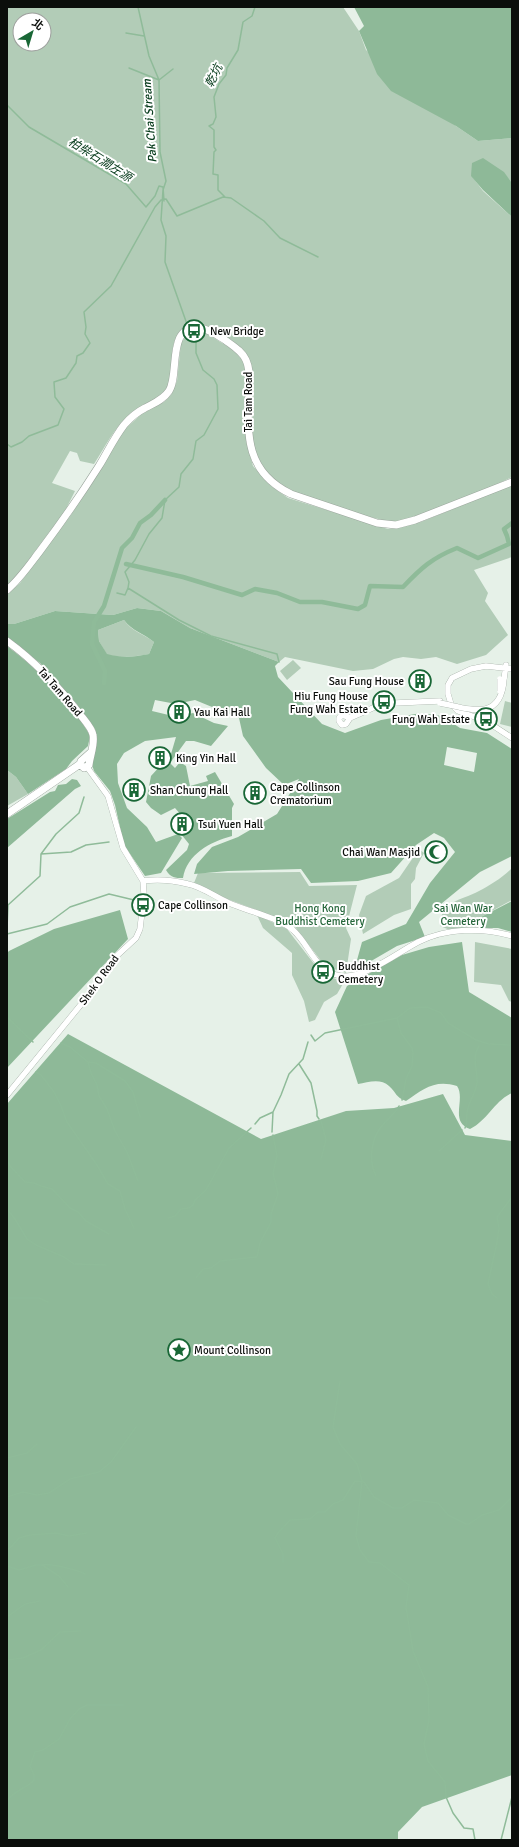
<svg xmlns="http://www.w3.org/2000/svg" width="519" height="1847" font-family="Signika,'Noto Sans TC',sans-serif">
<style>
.green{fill:#b2ccb7;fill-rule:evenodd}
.forest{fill:#8eb998;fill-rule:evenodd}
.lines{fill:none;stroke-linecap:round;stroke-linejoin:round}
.stream{stroke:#8fbb99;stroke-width:1.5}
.canal{stroke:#8fbb99;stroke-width:4.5}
.minor-casing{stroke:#9aa59c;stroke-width:6}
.major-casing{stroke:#9aa59c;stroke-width:8}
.minor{stroke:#fff;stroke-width:5.5}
.major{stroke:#fff;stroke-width:7}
.minor-bridge-casing{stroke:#9aa59c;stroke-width:6;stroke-linecap:butt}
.minor-bridge{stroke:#fff;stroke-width:5.5}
.labels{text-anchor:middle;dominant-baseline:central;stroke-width:4;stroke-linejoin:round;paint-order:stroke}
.poi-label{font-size:11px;fill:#0b0e0b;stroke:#fff;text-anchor:start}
.street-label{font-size:11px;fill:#0b0e0b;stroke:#fff}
.park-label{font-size:11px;fill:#25663a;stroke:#fff}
.water-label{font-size:12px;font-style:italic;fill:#053a1a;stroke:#fff}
</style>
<rect width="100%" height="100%" fill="#e6f1e8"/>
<path class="green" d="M7 7H343L359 31 366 50 456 126 478 141 512 138V183L503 172 471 175 483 191 512 217V477L470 497 398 522H389C351 511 280 499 259 463 243 434 261 390 250 361 244 346 215 326 200 324 192 324 184 328 179 334 166 349 177 374 166 389 158 401 140 405 129 415 114 428 105 447 94 464L80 461 77 453 70 451 52 483 75 491 65 511 15 578 7 585ZM20 20H44V44H20Z
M196 331 206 333 230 348 237 354 244 363 246 376V441L253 466 271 486 288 498 388 529 399 528 421 522 512 485V557L474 570 488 593 485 601 508 635 486 655 457 664 436 657 421 659 403 657 394 659 373 669 353 671 285 657 279 662 190 628 161 611 137 608 113 615 55 611 14 624H7V594L20 583 71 515 125 429 145 411 164 402 171 395 177 381 181 343 187 335Z
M124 620C131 631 144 634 154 642L149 654C134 657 123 658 107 655L99 641 98 630Z
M293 660 301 668 287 680 280 671Z
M505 701 512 703V727L500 724Z
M7 770 16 777 28 794 7 806Z
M419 849 424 853 416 868 415 879 411 884V909L394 915 363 934 359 915 366 896 399 878Z
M512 868V900L479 918 482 928 450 930 440 926C441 900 461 901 479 891 490 885 502 878 512 868Z
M300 872 309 886 357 885 346 928 351 939 346 973 325 966 292 923 227 899 194 883 198 873Z
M257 915 287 929 322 974 344 982 337 994 324 1002 315 1020 309 1022 304 1001 292 975V953L263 928Z
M475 942 512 949V1002L509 1001 501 985 474 982Z"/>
<path class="forest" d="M354 7H512V138L478 141 456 126 391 91 377 74 359 31 364 26Z
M483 158 504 172 512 183V217L483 190 471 176 472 163Z
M137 608 161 611 190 628 279 662 275 666 278 677 322 724 345 733 381 720 421 713 442 716 460 728 487 733 512 749V856L480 872 419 922 425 937 397 946 354 971 362 942 406 924 430 883 455 852 444 838 434 833 416 845 391 873 358 881 311 883 301 869 228 871 194 874 197 864 212 847 238 837 277 814 299 779 284 785 266 768 243 736 239 718 195 700 176 704 155 700 152 711 177 717 193 713 214 723 228 726 211 746 194 741H186L170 763 175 768 180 762 186 766 190 786 208 781 206 776 215 772 234 804 232 808V836C210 842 187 854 183 878 175 878 171 878 166 870L187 850 189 844 181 834 186 832 188 823 175 808 161 815 151 808 146 802 151 776 171 754 176 737 145 741 124 753 117 764 118 783 127 808 147 827 156 842 178 834 182 838 161 873 145 876 124 845 115 805 110 791 94 771 90 758 97 744 95 729 76 703 40 663 7 638V624H14L55 611 113 615ZM124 620C132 631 143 633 154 642L149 654C134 657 122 658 107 654L99 641 98 630ZM447 747 477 753 474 772 444 765Z
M7 646C34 666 58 690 78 717 82 723 87 729 90 736L88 746 72 761 66 769 28 794 16 777 7 770Z
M72 779 77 780 81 786 75 789 7 848V819L50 792 55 791 58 785 66 784Z
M512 901V932L498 928H482L479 918Z
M120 910 128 939 7 1068V953L9 951 54 929Z
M462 942 469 992 512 1018V1093C494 1101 488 1120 470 1129 449 1122 466 1099 457 1086 435 1079 423 1089 406 1101 395 1097 397 1093 389 1086 381 1078 368 1082 358 1084L335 1012 347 986 402 955 429 947Z
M68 1034 261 1139 346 1111 394 1108 443 1094 465 1135 512 1141V1775L422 1807 398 1832V1840H7V1104Z"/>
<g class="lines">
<path class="stream" d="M138 7 149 56 159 80 160 152 166 181 163 190 161 220 166 236 165 262 188 327
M126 33 144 36
M129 68 159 80 173 69
M7 105 29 127 126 184 146 207 155 196 159 186 163 187 164 201
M225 197 218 190V175L213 174 214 152 216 150 214 147V130L209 126 213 124 216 117 214 97 219 84 226 75 227 68 238 50 243 22 252 16 255 7
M7 444 11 447 22 442 29 436 58 425 64 409 55 397 54 382 66 378 76 363 77 356 83 353 90 343 85 334 86 327 84 312 111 286 155 207 161 200 166 199 177 216 223 197 231 198 264 221 280 238 318 257
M128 588 129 582 125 572 135 560 149 534 162 518 165 500 179 487 181 474 193 459 196 441 204 435 218 409 217 385 214 379 203 370 196 353V341L191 334
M117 593 125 595 128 588 179 620 211 636 277 654 279 662
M41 854 71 852 86 845 109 842
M7 928 8 905 40 876 41 854 56 834 79 813 84 797
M7 934 47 924 70 907 109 894 134 900 139 899
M7 1017 33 1042
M397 1018 401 1033 412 1048 413 1053 412 1066 406 1079 402 1100
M311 1035 315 1041 325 1033 397 1018 410 1008 427 1007 441 1013 448 1023 476 1040 489 1044 512 1045
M61 1043 70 1047 88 1062 96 1063 125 1081 133 1092 140 1117
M88 1062 91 1073 97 1085 99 1096 107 1109 115 1131 127 1152 138 1181
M299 1064 311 1083 317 1111V1116L319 1119
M36 1072 41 1075 54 1092 61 1106 67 1122 97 1165 108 1184 120 1191 125 1209 134 1228
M321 1121 326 1140 321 1159
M255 1124 260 1118 273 1112
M465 1128C468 1122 466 1118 467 1113 468 1102 476 1093 477 1083 478 1070 471 1058 479 1046
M272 1132 273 1112 281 1095 289 1074 303 1059 308 1042
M439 1151 462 1130
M7 1160 10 1166 25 1182 34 1183 41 1186 52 1189 70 1208 78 1212 86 1221 109 1234
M376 1176C369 1162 370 1141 381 1127 387 1119 394 1115 399 1106
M7 1209 15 1219 27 1239 36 1245 64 1257 74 1264 106 1265
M168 1218 175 1216 181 1209 189 1208 193 1205 195 1200 206 1190 229 1148 251 1128
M196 1278 203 1269 211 1268 220 1261 257 1257 260 1243 271 1222V1214L278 1194 273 1173 277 1156 273 1135
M7 1298H39L48 1302
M497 1298 492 1294 488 1284 497 1242 499 1228 497 1217 512 1197
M340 1381 333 1427 340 1444 357 1464 362 1481 356 1536 360 1550 369 1562 380 1563 409 1585 406 1607 413 1651 428 1687 429 1720 424 1744 428 1761 445 1782 446 1797 453 1813 464 1828 473 1829 475 1840
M7 1458 27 1453 37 1444
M7 1497 23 1492 37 1495 49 1493 70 1479 99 1472 111 1462 136 1427
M7 1550 12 1546 19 1538 30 1535 56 1533 69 1536 87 1533
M283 1562V1554L275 1538 277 1534 290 1520 310 1519 318 1512H325L333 1504 343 1500 355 1481 364 1482 374 1497 393 1508H402L414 1500 438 1503 448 1515 466 1524H469L482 1515 499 1510 512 1497
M42 1565C50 1563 78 1570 85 1574
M7 1566 19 1570 36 1565H42L59 1576 68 1587
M7 1617 25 1604 40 1601
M7 1660 23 1658 41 1650 60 1632 81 1631
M7 1801C15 1789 25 1790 34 1780V1775L30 1766 35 1752 43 1750 59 1739 70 1719 79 1709 87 1705H123
M501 1840 512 1797"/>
<path class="canal" d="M126 564 183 577 242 595 255 589 277 593 300 602H322L358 609 365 605 370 586 403 587C421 568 432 558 457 548L478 558 509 544 507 536 504 529 512 523
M104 683 105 671 92 644 94 622 104 606 122 548 132 538 140 523 151 515 165 500"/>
<g class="minor-casing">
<path id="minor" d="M512 669 486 666 471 669 452 678 448 685V694L451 704 458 711 486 721 512 738
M504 679 506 665
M350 718 346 724 342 725 339 721V718L342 715 350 718 375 707 395 703 440 701
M143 881C158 879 172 880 188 884 203 887 215 897 229 903 247 911 277 917 293 930 310 945 315 972 341 976 364 979 397 953 418 942 447 928 481 927 512 936
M7 1095 92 991 110 962 136 938 140 929 144 894 143 881 123 848 108 796 87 767"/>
</g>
<g class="major-casing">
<path id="major" d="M7 590C20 579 30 564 40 551 61 523 80 496 99 466 107 453 114 438 124 425 130 418 137 412 145 408 154 403 163 400 169 391 180 374 166 324 200 328 209 329 217 335 225 340 233 346 242 351 246 360 251 371 249 382 249 393 247 437 246 472 291 494L377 523 396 525 415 520 512 482
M7 641C36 662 60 688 82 717 86 722 92 729 93 735 95 744 90 756 89 765L84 768 80 764
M7 814 80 764 81 761 90 753"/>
</g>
<use href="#minor" class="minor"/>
<use href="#major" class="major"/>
<g class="minor-bridge-casing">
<path id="minor-bridge" d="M500 691V679
M440 703C470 709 501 722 504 679"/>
</g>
<use href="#minor-bridge" class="minor-bridge"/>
</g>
<defs>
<g id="bus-ring" transform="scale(1.15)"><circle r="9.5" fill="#fff" stroke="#196736" stroke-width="1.5"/><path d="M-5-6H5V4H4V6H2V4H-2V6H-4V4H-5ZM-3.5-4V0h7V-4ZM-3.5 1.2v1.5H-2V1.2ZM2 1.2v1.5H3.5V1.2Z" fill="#196736"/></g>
<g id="building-ring" transform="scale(1.15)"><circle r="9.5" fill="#fff" stroke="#196736" stroke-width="1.5"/><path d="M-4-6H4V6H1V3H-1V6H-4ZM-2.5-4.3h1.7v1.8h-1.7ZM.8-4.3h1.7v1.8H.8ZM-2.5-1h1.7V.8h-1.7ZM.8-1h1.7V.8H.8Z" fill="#196736"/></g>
<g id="mosque-ring" transform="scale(1.15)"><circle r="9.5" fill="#fff" stroke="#196736" stroke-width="1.5"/><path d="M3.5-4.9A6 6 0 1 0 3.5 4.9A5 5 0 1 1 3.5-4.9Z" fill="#196736"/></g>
<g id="sight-ring" transform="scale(1.15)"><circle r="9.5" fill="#fff" stroke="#196736" stroke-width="1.5"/><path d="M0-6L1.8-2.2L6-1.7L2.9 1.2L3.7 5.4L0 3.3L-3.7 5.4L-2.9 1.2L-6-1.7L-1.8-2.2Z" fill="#196736"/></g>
</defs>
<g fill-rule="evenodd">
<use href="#bus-ring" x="194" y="331"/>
<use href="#building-ring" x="420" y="681"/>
<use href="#bus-ring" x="384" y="702"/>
<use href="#building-ring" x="179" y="712"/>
<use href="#bus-ring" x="486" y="719"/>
<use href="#building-ring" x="160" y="758"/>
<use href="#building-ring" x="134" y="790"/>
<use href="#building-ring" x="255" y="793"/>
<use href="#building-ring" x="182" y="824"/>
<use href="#mosque-ring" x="436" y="852"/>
<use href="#bus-ring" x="143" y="905"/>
<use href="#bus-ring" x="323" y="972"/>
<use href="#sight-ring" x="179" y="1350"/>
</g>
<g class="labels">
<g class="poi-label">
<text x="210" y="331">New Bridge</text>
<text x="404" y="681" text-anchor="end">Sau Fung House</text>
<text x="368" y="696" text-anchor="end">Hiu Fung House<tspan x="368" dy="13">Fung Wah Estate</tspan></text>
<text x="194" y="712">Yau Kai Hall</text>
<text x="470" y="719" text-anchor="end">Fung Wah Estate</text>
<text x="176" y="758">King Yin Hall</text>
<text x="270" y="787">Cape Collinson<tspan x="270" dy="13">Crematorium</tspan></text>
<text x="150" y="790">Shan Chung Hall</text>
<text x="198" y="824">Tsui Yuen Hall</text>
<text x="420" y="852" text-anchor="end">Chai Wan Masjid</text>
<text x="158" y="905">Cape Collinson</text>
<text x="338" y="966">Buddhist<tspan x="338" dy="13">Cemetery</tspan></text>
<text x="194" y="1350">Mount Collinson</text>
</g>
<g class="street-label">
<text transform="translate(248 402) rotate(-90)">Tai Tam Road</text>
<text transform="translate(60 692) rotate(49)">Tai Tam Road</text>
<text transform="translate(99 980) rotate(-54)">Shek O Road</text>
</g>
<g class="park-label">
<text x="320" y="908">Hong Kong<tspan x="320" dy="13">Buddhist Cemetery</tspan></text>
<text x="463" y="908">Sai Wan War<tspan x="463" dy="13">Cemetery</tspan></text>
</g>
<g class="water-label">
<text transform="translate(214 76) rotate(-64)">乾坑</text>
<text transform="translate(150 121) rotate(-94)">Pak Chai Stream</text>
<text transform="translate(100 160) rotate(32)">柏柴石澗左源</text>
</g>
</g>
<rect width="519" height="1847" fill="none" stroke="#0b0e0b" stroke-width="16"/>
<g transform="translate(32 32) rotate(38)"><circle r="19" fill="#ffffff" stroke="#9d9f9d"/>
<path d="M0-3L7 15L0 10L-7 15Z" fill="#196736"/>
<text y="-6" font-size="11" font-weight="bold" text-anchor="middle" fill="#0b0e0b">北</text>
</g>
</svg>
